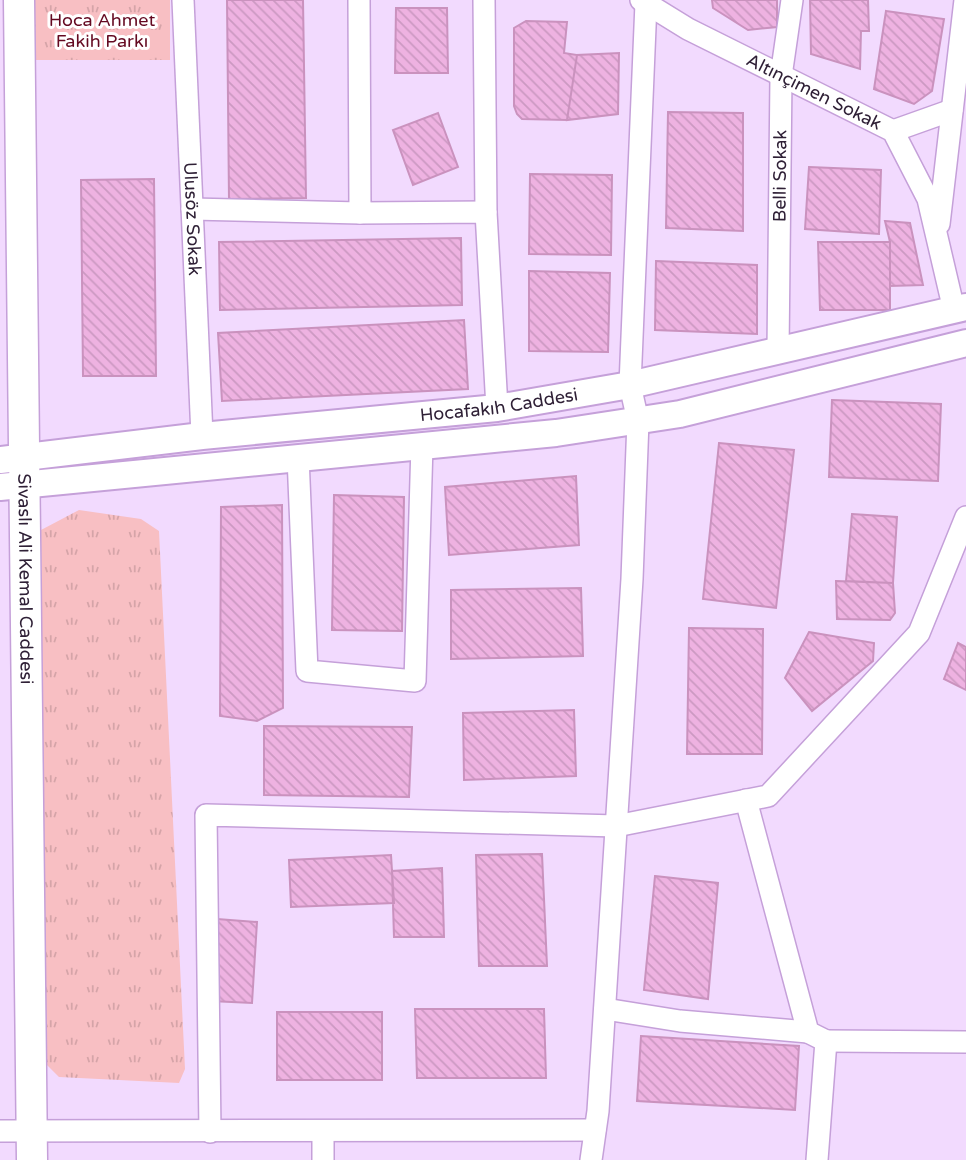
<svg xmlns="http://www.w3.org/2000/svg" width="966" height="1160" font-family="'Varela Round',sans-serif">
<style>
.park{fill:url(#park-tufts)}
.building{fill:url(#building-back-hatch);stroke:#ca92be;stroke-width:2}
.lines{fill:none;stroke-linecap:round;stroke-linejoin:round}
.minor-casing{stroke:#c5a0d9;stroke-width:24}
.tertiary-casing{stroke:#c5a0d9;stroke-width:30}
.secondary-casing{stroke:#c5a0d9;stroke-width:33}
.minor{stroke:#fff;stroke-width:21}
.tertiary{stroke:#fff;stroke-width:26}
.secondary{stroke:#fff;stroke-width:30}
.labels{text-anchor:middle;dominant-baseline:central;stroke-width:6;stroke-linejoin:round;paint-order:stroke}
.park-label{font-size:18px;fill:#640921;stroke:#fff}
.street-label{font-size:18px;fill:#2f2036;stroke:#fff}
</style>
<defs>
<pattern id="park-tufts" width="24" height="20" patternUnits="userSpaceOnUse" patternTransform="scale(1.75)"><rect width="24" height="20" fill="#f8bfc3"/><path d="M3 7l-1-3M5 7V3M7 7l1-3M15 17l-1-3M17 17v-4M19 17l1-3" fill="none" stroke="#d5a4a8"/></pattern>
<pattern id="building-back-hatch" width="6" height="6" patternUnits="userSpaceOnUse" patternTransform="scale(1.75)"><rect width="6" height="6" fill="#eeb2e1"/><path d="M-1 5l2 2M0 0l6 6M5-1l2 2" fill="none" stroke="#cc99c2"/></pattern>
</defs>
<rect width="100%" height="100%" fill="#f2dafe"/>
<path class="park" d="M33 0H170V60H34Z
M79 510 141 519 159 531 185 1069 179 1083 59 1077 45 1063 41 530Z"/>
<path class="building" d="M227 0H303L306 198 229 199Z
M712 0H777V27L748 30 713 8Z
M810 0H868L869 31H861L860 69 811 54Z
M396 8H447L448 73H395Z
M886 11 944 19 932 91 914 104 874 89Z
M526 21 567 22 564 53 577 55 567 120 522 119 517 114 514 106V28Z
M619 53 618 114 567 120 577 55Z
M668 112 743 113V231L666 228Z
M438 113 458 167 413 185 393 130Z
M809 167 881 170 879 234 805 229Z
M530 174 612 175 611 255 529 254Z
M154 179 156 376H83L81 180Z
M885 221 910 223 923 285 890 286V242Z
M461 238 462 305 220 310 219 242Z
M818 242H890V310H820Z
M656 261 757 265V334L655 330Z
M529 271 610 273 608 352 529 351Z
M464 320 468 389 222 401 218 333Z
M832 400 941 404 938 481 829 477Z
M719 443 794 450 776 608 703 599Z
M576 476 579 545 449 555 445 487Z
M334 495 404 497 402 631 332 630Z
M282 505 283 708 257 721 220 716 221 507Z
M852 514 897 517 893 583 846 581Z
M836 581 893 583 895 613 890 620 837 619Z
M581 588 583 656 451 659V590Z
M689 628 763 629 762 754H687Z
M809 632 874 643 873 661 812 711 785 678Z
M958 643 966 647V690L944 679Z
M574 710 576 776 464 780 463 713Z
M264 726 412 727 409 797 264 795Z
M542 854 547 966H479L476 855Z
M391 855 394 903 291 907 289 860Z
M442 868 444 937H394L392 871Z
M655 876 718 883 708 999 644 990Z
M217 919 257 922 252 1003 211 1001Z
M415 1009H544L546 1078H417Z
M277 1012H382V1080H277Z
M641 1036 799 1046 795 1110 637 1101Z"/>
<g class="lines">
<g class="minor-casing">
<g id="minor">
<path id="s1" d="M183 0 202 436"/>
<path d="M359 0 360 213 486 212 497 408"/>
<path d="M484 0 486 212"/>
<path id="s2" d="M641 0 688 29 893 131 928 199 954 310"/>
<path d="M893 131 952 110"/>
<path d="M192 209 360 213"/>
<path d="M939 224 965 0"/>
<path id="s3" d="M778 351 781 76 792 0"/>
<path d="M298 457 307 671 415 681 422 445"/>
<path d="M746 800 808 1032 826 1041 817 1160"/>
<path d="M605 1009 680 1021 808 1032"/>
<path d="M826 1041 966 1042"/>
<path d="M0 1131 595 1130"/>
<path d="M210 1132 206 815 616 826 768 796 919 633 966 517"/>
<path d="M323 1160V1132"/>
<path d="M591 1160 598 1111 632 579 638 421 630 385 646 3"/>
</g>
</g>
<g class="tertiary-casing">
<g id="tertiary">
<path id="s4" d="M0 460 202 436 497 408 630 385 966 307"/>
<path d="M0 487 556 433 680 414 966 343"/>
</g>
</g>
<g class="secondary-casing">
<g id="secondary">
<path id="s5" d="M19 0 32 1160"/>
</g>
</g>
<use href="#minor" class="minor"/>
<use href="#tertiary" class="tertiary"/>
<use href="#secondary" class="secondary"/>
</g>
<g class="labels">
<g class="park-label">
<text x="102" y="20">Hoca Ahmet<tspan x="102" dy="21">Fakih Parkı</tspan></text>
</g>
<g class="street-label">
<text stroke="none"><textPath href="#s2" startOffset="196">Altınçimen Sokak</textPath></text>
<text stroke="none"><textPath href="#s3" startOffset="175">Belli Sokak</textPath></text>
<text stroke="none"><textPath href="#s1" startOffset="219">Ulusöz Sokak</textPath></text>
<text stroke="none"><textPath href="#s4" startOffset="502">Hocafakıh Caddesi</textPath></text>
<text stroke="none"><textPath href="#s5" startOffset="579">Sivaslı Ali Kemal Caddesi</textPath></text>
</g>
</g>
</svg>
